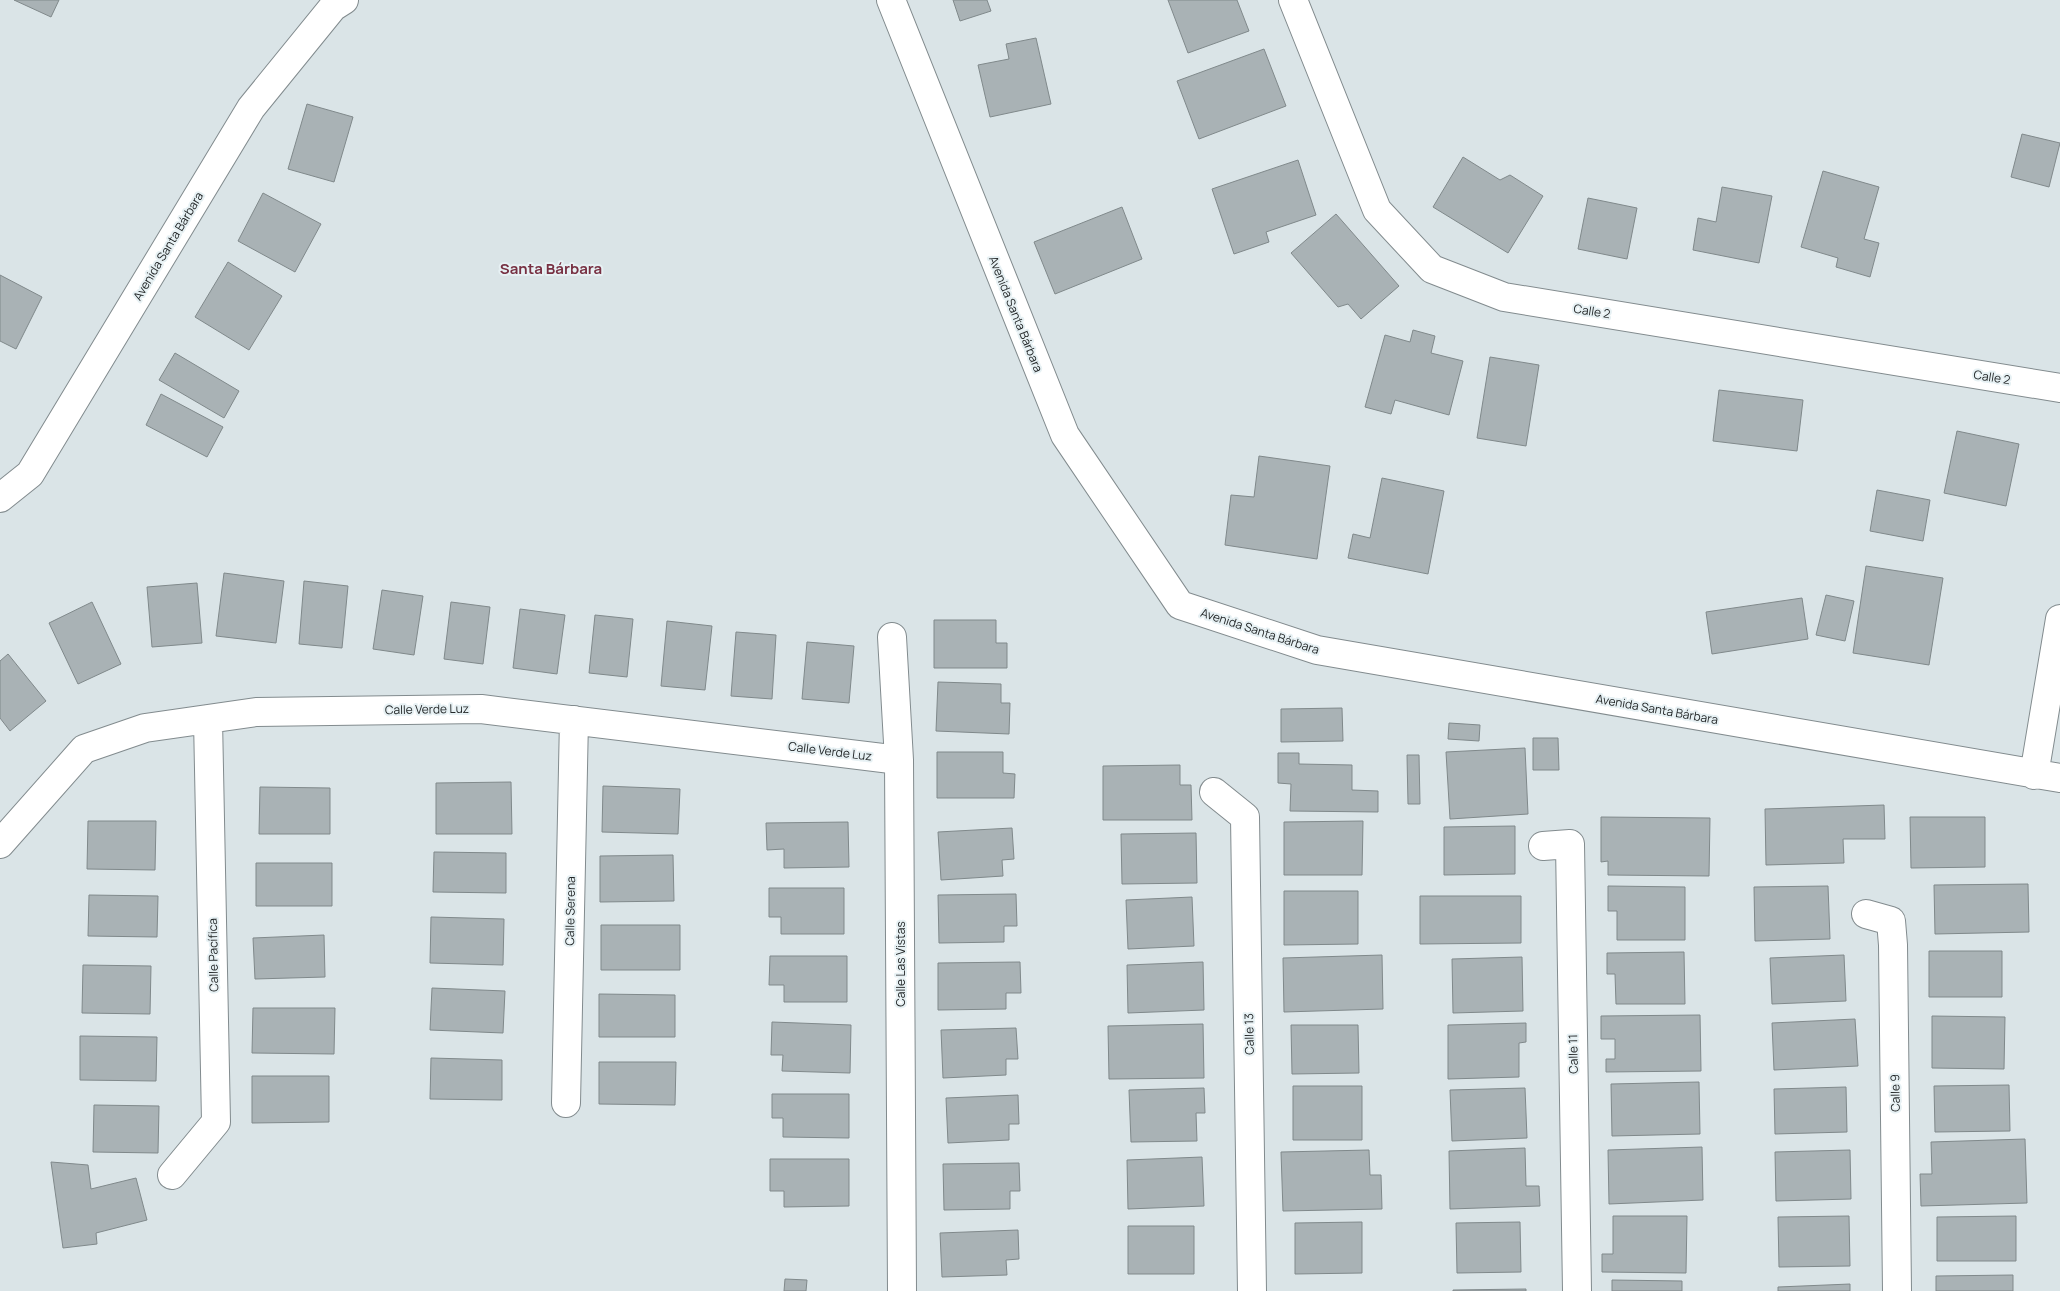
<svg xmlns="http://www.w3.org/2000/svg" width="2060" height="1291" font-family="Manrope,sans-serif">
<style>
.building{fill:#a9b2b5;stroke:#80898b}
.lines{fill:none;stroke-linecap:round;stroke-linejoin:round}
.minor-casing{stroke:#828b8e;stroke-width:30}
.minor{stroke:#fff;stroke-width:28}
.labels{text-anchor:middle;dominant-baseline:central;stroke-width:4;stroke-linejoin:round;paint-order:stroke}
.street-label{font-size:12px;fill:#232728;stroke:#e7f1f4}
.quarter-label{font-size:15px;font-weight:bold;fill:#773042;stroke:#e7f1f4}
</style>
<rect width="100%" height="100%" fill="#dae4e7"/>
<path class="building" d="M14 0H59L51 17Z
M953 0H987L991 11 960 21Z
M1168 0H1237L1249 31 1188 53Z
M1036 38 1051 104 990 117 978 65 1009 59 1006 44Z
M1264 49 1286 106 1199 139 1177 81Z
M307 104 353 117 334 182 288 169Z
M2022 134 2060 143 2049 187 2011 177Z
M1463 157 1500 180 1510 175 1543 196 1508 253 1433 207Z
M1298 160 1316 215 1266 232 1269 242 1234 254 1212 189Z
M1823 171 1879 187 1864 239 1879 243 1870 277 1836 267 1838 258 1801 247Z
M1722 187 1772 196 1759 263 1693 250 1698 218 1716 222Z
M263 193 321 224 295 272 238 241Z
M1588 198 1637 208 1627 259 1578 249Z
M1122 207 1142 259 1055 294 1034 242Z
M1336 214 1399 286 1361 319 1348 304 1338 307 1291 253Z
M228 262 282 296 249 350 195 317Z
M0 275 42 297 16 349 0 341Z
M1413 330 1435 336 1431 353 1463 361 1449 415 1395 400 1391 414 1365 407 1385 335 1410 342Z
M175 353 239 391 224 418 159 380Z
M1490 357 1539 365 1526 446 1477 438Z
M1719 390 1803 400 1797 451 1713 441Z
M161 394 223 427 207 457 146 425Z
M1957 431 2019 444 2006 506 1944 493Z
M1259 456 1330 466 1317 559 1225 545 1231 495 1254 497Z
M1382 478 1444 491 1428 574 1348 558 1353 534 1370 538Z
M1877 490 1930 500 1923 541 1870 531Z
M1866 566 1943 578 1929 665 1853 653Z
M224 573 284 581 276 643 216 636Z
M304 581 348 586 342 648 299 644Z
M197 583 202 643 152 647 147 587Z
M382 590 423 596 414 655 373 649Z
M1826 595 1854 601 1845 641 1816 635Z
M1802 598 1808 639 1712 654 1706 612Z
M92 602 121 664 78 684 49 623Z
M451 602 490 607 483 664 444 659Z
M520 609 565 615 557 674 513 668Z
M595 615 633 619 627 677 589 673Z
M934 620H996V643H1007V668H934Z
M667 621 712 626 705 690 661 686Z
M736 632 776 635 772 699 731 696Z
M807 642 854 646 849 703 802 699Z
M8 654 46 701 10 731 0 718V661Z
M938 682 1001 684V703H1010L1009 734 936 731Z
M1342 708 1343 741 1281 742V709Z
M1449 723 1480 725 1479 741 1448 739Z
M1533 738H1558L1559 770H1533Z
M1525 748 1528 814 1450 819 1446 752Z
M937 752H1003V773L1015 774 1014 798H937Z
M1278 753H1299V764L1352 765V790L1378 791V812L1290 811 1291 784 1278 783Z
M1407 755H1419L1420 804H1408Z
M1180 765V785H1191L1192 820H1103V766Z
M511 782 512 834H436V783Z
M603 786 680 789 678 834 602 832Z
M260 787 330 788V834H259Z
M1884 805 1885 839H1843L1844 863 1766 865 1765 809Z
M1601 817 1710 818 1709 876 1608 875V861L1601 862Z
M1910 817H1985V867L1911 868Z
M88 821H156L155 870 87 869Z
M1363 821 1362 875H1284V822Z
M848 822 849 867 784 868V849L767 850 766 823Z
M1515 826V874L1444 875V827Z
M1012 828 1014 859 1002 860 1003 876 941 880 938 832Z
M1196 833 1197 883 1122 884 1121 834Z
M434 852 506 853V893L433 892Z
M673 855 674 901 600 902V856Z
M256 863H332V906H256Z
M2028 884 2029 932 1935 934 1934 885Z
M1608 886 1685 887V940H1617V911H1608Z
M1828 886 1830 939 1755 941 1754 887Z
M769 888H844V934H781V917H769Z
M1284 891H1358V944L1284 945Z
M1016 894 1017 926H1004V942L939 943 938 895Z
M89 895 158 896 157 937 88 936Z
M1420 896H1521V943L1420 944Z
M1192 897 1194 946 1128 949 1126 900Z
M431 917 504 919 503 965 430 963Z
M601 925H680V970H601Z
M324 935 325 977 255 979 253 938Z
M1929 951H2002V997H1929Z
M1684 952 1685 1004H1616L1615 974H1607V953Z
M1382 955 1383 1009 1284 1012 1283 958Z
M1844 955 1846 1001 1772 1004 1770 958Z
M770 956H847V1002H784V985H769Z
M1522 957 1523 1011 1453 1013 1452 959Z
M1020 962 1021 993H1006V1009L938 1010V963Z
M1203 962 1204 1010 1128 1013 1127 965Z
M83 965 151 966 150 1014 82 1013Z
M432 988 505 991 503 1033 430 1030Z
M599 994 675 995V1037H599Z
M253 1008H335L334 1054 252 1053Z
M1700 1015 1701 1071 1606 1072V1059H1615V1039H1601V1016Z
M1932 1016 2005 1017 2004 1069 1932 1068Z
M1855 1019 1858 1066 1774 1070 1772 1023Z
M772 1022 851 1025 850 1073 782 1071 783 1055H771Z
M1526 1023V1042L1519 1043V1077L1448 1079V1025Z
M1203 1024 1204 1078 1109 1079 1108 1026Z
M1291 1025H1358L1359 1073 1292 1074Z
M1016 1028 1018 1059H1006V1075L943 1078 941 1030Z
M80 1036 157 1037 156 1081 80 1080Z
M431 1058 502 1060V1100L430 1099Z
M599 1062H676L675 1105 599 1104Z
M252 1076H329V1122L252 1123Z
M1699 1082 1700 1134 1612 1136 1611 1084Z
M2009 1085 2010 1131 1935 1132 1934 1086Z
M1293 1086H1362V1140H1293Z
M1846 1087 1847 1132 1775 1134 1774 1089Z
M1204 1088 1205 1113H1196L1197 1141 1131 1142 1129 1090Z
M1525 1088 1527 1138 1452 1141 1450 1090Z
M772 1094H849V1138L783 1137V1118H772Z
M1018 1095 1019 1124H1009V1140L948 1143 946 1098Z
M94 1105 159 1106 158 1153 93 1152Z
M2025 1139 2027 1203 1921 1206 1920 1174H1932L1931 1142Z
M1702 1147 1703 1200 1609 1204 1608 1150Z
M1525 1148 1526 1186H1539L1540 1206 1450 1209 1449 1151Z
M1369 1150 1370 1175H1381L1382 1209 1283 1211 1281 1152Z
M1850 1150 1851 1199 1776 1201 1775 1152Z
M1202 1157 1204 1206 1128 1209 1127 1160Z
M770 1159H849V1206L784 1207V1191H770Z
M51 1162 88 1165 91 1189 136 1178 147 1220 96 1233 97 1244 63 1248Z
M1019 1163 1020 1191H1010V1209L944 1210 943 1164Z
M1613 1216H1687L1686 1273 1602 1272V1254H1613Z
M1849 1216 1850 1266 1779 1267 1778 1217Z
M2016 1216V1261H1937V1217Z
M1362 1222V1273L1295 1274V1223Z
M1520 1222 1521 1272 1457 1273 1456 1223Z
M1128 1226H1194V1274H1128Z
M1018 1230 1019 1259 1006 1260 1007 1275 942 1277 940 1233Z
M2013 1275V1291H1936V1276Z
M785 1279 807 1280 806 1291H784Z
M1612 1280 1682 1281V1291H1612Z
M1850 1284V1291H1778V1287Z
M1526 1289V1291H1453V1290Z"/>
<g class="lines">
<g class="minor-casing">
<path id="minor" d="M891 0 1065 435 1180 605 1317 650 2060 778
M1293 0 1377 210 1432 269 1504 297 2060 388
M0 498 30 474 251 108 333 7 344 0
M892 637 899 760 902 1291
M2034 775 2060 619
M1214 792 1245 817 1252 1291
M0 844 84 749 145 728 256 712 481 709 899 760
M1543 846 1570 844 1577 1291
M1866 914 1891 921 1893 945 1897 1291
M566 1103 574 720
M172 1175 216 1122 208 719"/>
</g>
<use href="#minor" class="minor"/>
</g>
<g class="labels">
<g class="street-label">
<text transform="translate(168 246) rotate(-59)">Avenida Santa Bárbara</text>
<text transform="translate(1592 311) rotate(9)">Calle 2</text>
<text transform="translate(1016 314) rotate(68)">Avenida Santa Bárbara</text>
<text transform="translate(1992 377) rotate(9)">Calle 2</text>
<text transform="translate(1260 631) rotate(18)">Avenida Santa Bárbara</text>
<text transform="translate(427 709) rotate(-1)">Calle Verde Luz</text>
<text transform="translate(1657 709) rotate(10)">Avenida Santa Bárbara</text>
<text transform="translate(830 751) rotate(7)">Calle Verde Luz</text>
<text transform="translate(570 911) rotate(-89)">Calle Serena</text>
<text transform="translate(213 955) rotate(-91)">Calle Pacífica</text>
<text transform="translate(900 964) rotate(-90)">Calle Las Vistas</text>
<text transform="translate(1249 1034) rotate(-91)">Calle 13</text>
<text transform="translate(1573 1054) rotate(-91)">Calle 11</text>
<text transform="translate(1895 1093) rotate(-91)">Calle 9</text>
</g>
<g class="quarter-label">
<text x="551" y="268">Santa Bárbara</text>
</g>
</g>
</svg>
